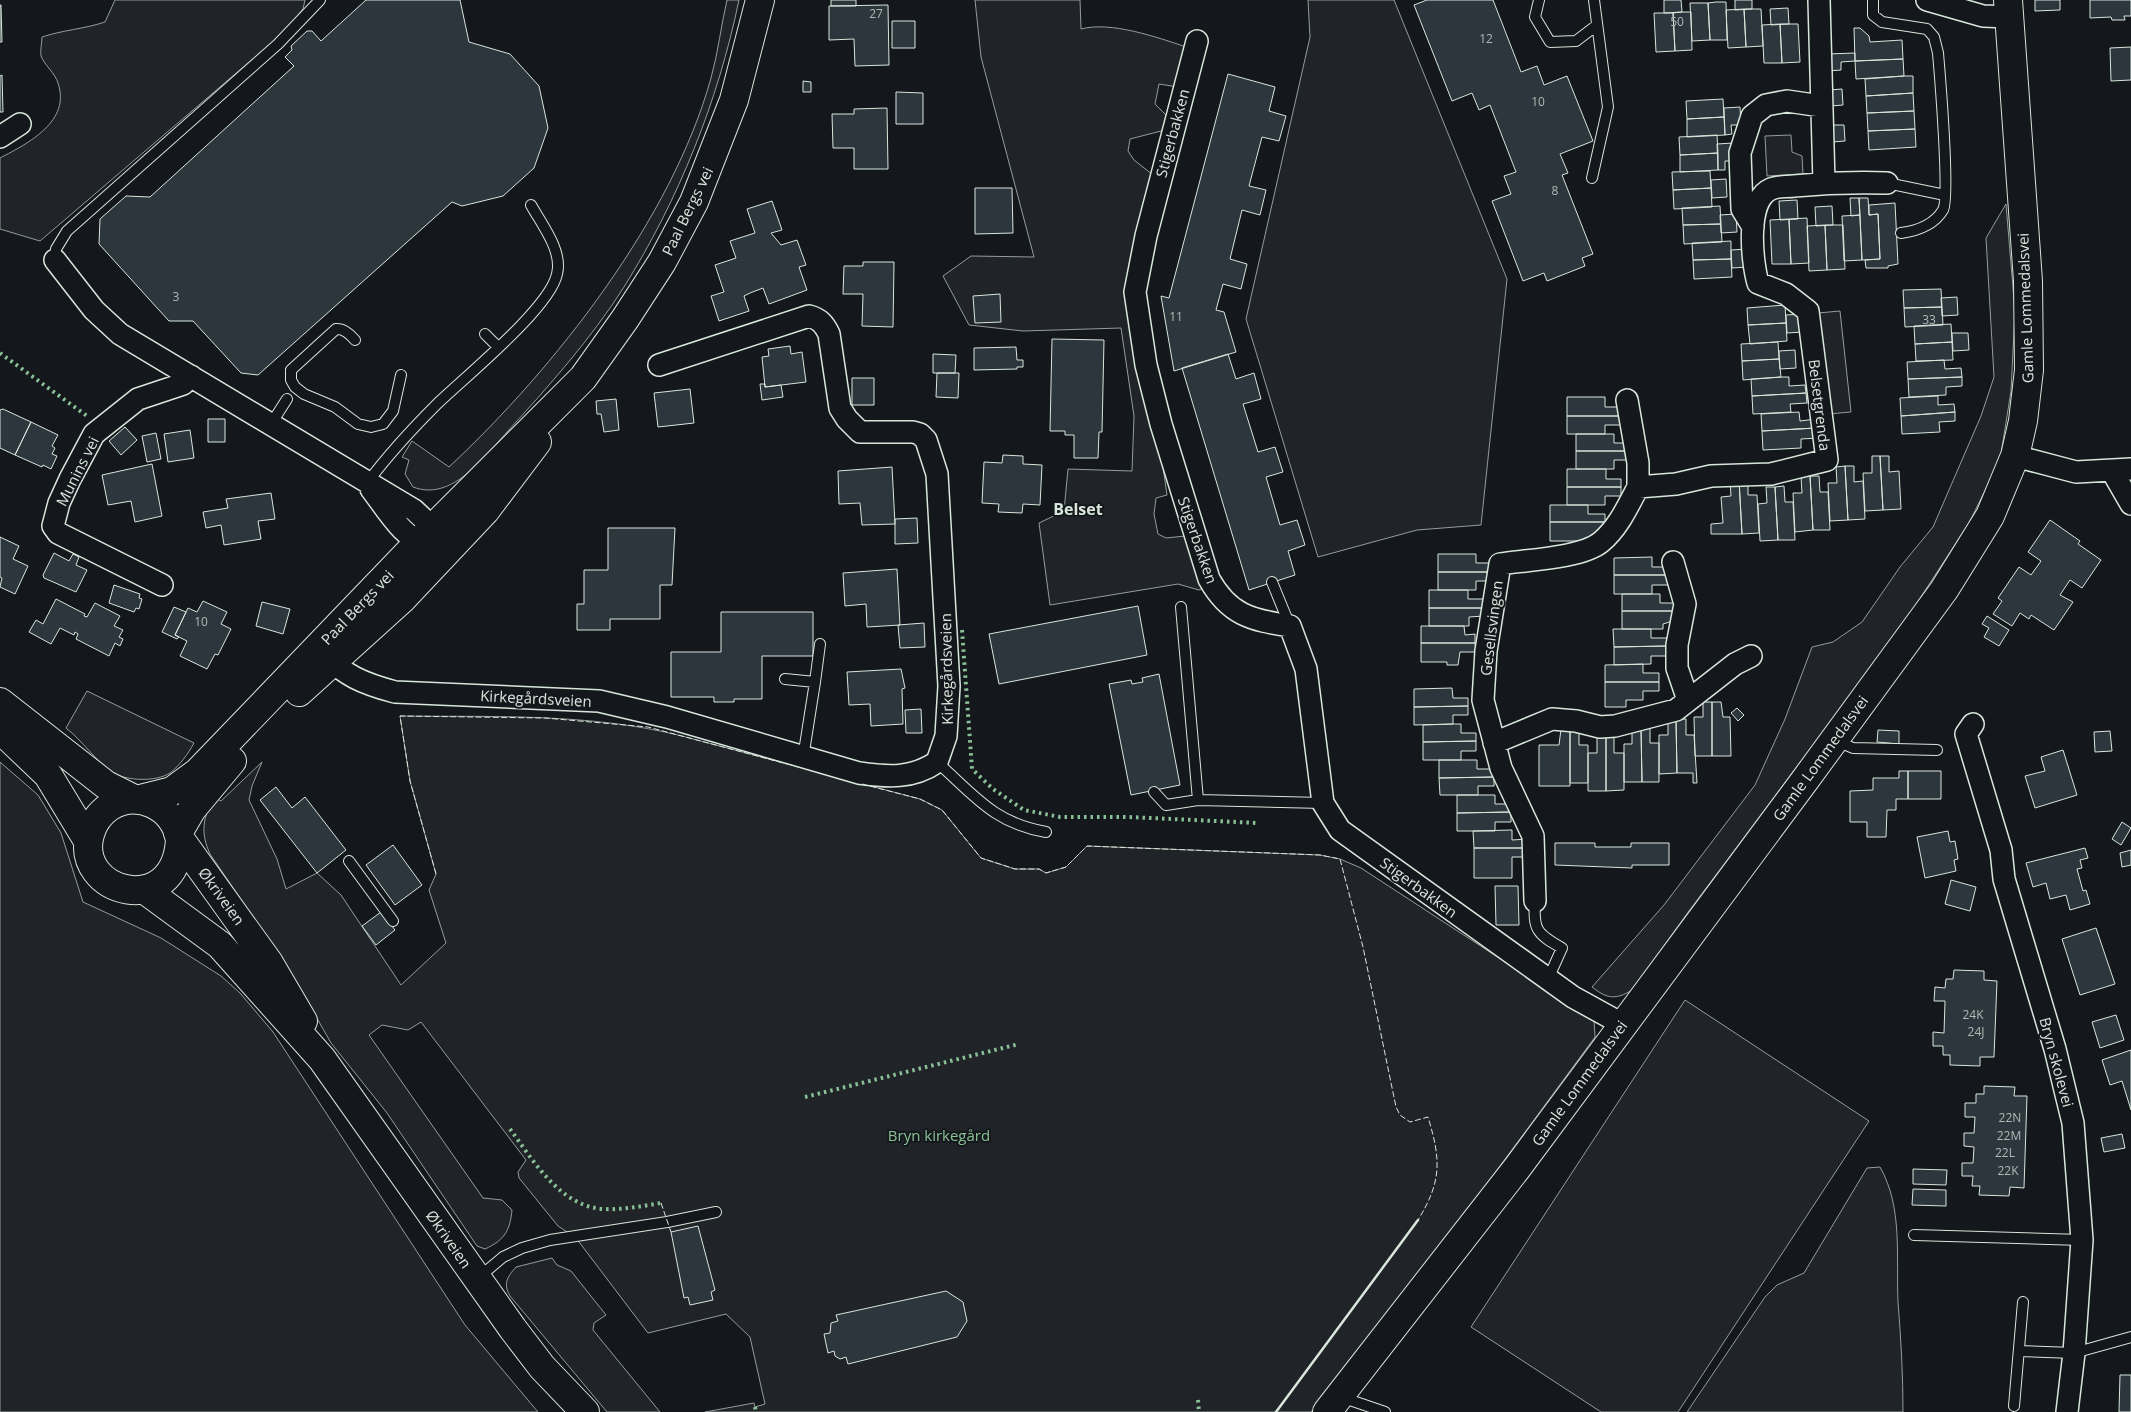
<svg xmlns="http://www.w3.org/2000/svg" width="2131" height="1412" font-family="'Open Sans',sans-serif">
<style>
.green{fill:#202428;stroke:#939e99}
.building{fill:#2c363c;stroke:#d8e6dc}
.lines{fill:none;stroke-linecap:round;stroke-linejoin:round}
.lane-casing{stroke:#d8e6dc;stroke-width:12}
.street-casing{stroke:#d8e6dc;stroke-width:24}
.secondary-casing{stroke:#d8e6dc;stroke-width:30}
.primary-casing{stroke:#d8e6dc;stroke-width:30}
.lane{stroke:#14181c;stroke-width:10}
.street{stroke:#14181c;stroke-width:21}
.secondary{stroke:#14181c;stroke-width:28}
.primary{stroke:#14181c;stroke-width:28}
.hedge{stroke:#8ac095;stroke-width:4;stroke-dasharray:2.5 4;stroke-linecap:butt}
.fence{stroke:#d8e6dc;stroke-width:1;stroke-dasharray:6 2.5;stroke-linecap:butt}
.wall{stroke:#d8e6dc;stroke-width:2.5}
.labels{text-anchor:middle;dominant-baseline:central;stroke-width:4;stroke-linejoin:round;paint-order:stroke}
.number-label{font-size:12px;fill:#adbab4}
.street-label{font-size:15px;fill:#d8e6dc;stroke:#14181c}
.park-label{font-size:15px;fill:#8ac095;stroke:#14181c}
.neighbourhood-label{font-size:16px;font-weight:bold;fill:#d8e6dc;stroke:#14181c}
</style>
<rect width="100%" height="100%" fill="#14181c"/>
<path class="green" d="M115 0H305L303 9 283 33 40 241 0 229V158C29 143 71 121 58 83 55 73 45 66 41 56 40 51 42 42 42 37 63 30 84 29 105 22Z
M727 0H739C718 101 679 199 624 287 591 339 548 387 507 432 484 457 452 502 413 487L405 474 409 460 402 457 412 441 449 467C555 368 672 219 711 78 718 53 721 26 727 0Z
M975 0H1080L1081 29C1110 21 1157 37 1186 47L1178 87 1159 84 1155 104 1168 117 1165 130 1130 139 1128 151 1134 160 1153 175 1139 234 1161 453 1167 495 1156 498 1154 514 1158 534 1166 538 1185 536 1206 587 1199 590 1178 584 1050 605 1039 523 1064 511 1068 469 1132 471 1134 416 1121 328 1023 331 969 325 943 276 971 256 1034 257 981 57Z
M1308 0H1394L1507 279 1481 525 1417 530 1318 557 1246 319 1310 37Z
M1791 135 1792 152 1802 156 1803 174 1767 176 1765 136Z
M2006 204 2015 312 2011 391 2000 460 1969 523 1902 626 1689 911 1632 990C1616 1000 1607 999 1592 987L1664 905 1755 785 1785 719 1812 647 1833 642 1862 622 1900 567 1933 527 1981 416 1994 377 1986 238Z
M1840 311 1851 412 1828 414 1818 313Z
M87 691 194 743C188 754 180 765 170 773 156 782 127 781 114 773 95 761 83 741 66 728Z
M400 716C494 717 591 713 682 736L920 799 942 810 981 858 1015 869H1039L1046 873 1066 867 1087 846 1320 855 1340 859 1361 868 1594 1020 1595 1037 1453 1230 1311 1412H705L754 1403 755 1407 765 1404 750 1337 726 1314 648 1333 576 1238 558 1226 519 1178 518 1172 526 1160 421 1022 408 1030 382 1025 369 1035 483 1198 502 1200 512 1210C510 1230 505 1240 485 1249L477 1246 387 1113 331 1043 293 976 210 854C200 832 203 818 214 797L221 801 262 762 252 786 249 800 277 859 286 889 317 873 341 895 401 985 446 943 429 890 436 874 410 781Z
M0 762 38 795 61 833 83 902 161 938 221 976 240 993 273 1032 465 1325 538 1412H0Z
M1685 1000 1869 1121 1678 1412H1601L1471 1327Z
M1880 1167C1903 1207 1896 1257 1898 1302 1901 1339 1903 1375 1903 1412H1687L1765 1297 1777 1285 1804 1273 1867 1168Z
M552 1258 557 1265 571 1271 606 1315 594 1323 593 1330 660 1412H607L510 1296C503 1284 507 1277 516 1267Z"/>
<path class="building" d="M366 0H460L469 42 510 54 539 86 548 128 534 168 503 196 462 206 452 202 258 375 241 373 193 321H169L99 244 100 219 126 196 150 197 294 66 285 57 292 50 291 46 307 31H312L321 41Z
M831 0H856V6H831Z
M1427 0H1493L1521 72 1537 66 1544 85 1567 76 1593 141 1560 154 1568 173 1562 175 1593 254 1582 258 1585 266 1547 281 1544 273 1523 281 1492 201 1511 194 1504 176 1516 172 1490 105 1479 110 1472 93 1452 101 1414 5Z
M1664 0H1681L1682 12 1664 13Z
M1735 0H1752V9L1735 10Z
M2035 0H2060V10L2035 11Z
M2090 0H2131V16H2124L2125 20H2112L2111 17 2090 18Z
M1716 2H1726L1727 40H1710L1708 3Z
M1690 3H1708L1710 40 1692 41Z
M0 5H1L2 42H0Z
M888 5 889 65 855 66 854 39 829 40V6Z
M1788 8 1789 24 1771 25 1770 9Z
M1744 9H1761L1763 46 1746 47Z
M1744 9 1746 47 1728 48 1726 10Z
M1682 12H1691L1692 50 1675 51 1673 13Z
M1654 13H1673L1675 51 1656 52Z
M892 21H915V48H892Z
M1780 24H1798L1800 62 1782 63Z
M1780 24 1782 63H1764L1762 25Z
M1854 28H1860L1869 36 1870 42 1902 40 1903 59 1855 61Z
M2131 47V80L2111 81 2110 48Z
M1855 53V61L1841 62V70L1828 71V54Z
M1903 59 1904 76 1856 79 1855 61Z
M1228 74 1275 87 1269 111 1286 116 1279 141 1262 137 1249 186 1266 190 1260 215 1242 210 1230 259 1247 264 1241 289 1223 284 1216 310 1224 312 1236 352 1174 371 1161 296 1169 298Z
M2 75 3 112H0V76Z
M1904 76H1913V93L1866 96 1865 79Z
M803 81 811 82V92H803Z
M1842 89 1843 105 1831 106 1829 90Z
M896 92 923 93V124H896Z
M1913 93 1914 111 1867 113 1866 96Z
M1723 99 1724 117 1687 119 1686 101Z
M1740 107 1741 125H1731L1732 134 1725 135 1724 108Z
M887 108 888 169H854V148H833L832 114H854V109Z
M1914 111 1915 129 1868 131 1867 113Z
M1724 117 1725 135 1687 137V119Z
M1831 125H1844L1845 141 1832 142Z
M1915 129 1916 147 1869 150 1868 131Z
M1717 135 1718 153 1680 155 1679 137Z
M1733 143 1734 161H1725V170H1718L1717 144Z
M1718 153V170L1680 172V155Z
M1710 171 1711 188 1673 190 1672 172Z
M1726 179 1727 197 1712 198 1711 180Z
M975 188H1012L1013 233 975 234Z
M1711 188 1712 207 1674 209 1673 190Z
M1850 198H1859L1860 215 1851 216Z
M1859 198H1868L1869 215 1878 214 1880 259 1862 260Z
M1797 200 1798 219 1780 220 1779 201Z
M772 201 782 230 771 233 781 245 797 240 806 265 799 267 807 290 769 304 763 288 750 293 744 296 749 311 719 321 711 296 724 292 715 265 736 258 730 241 755 233 747 209Z
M1895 203 1898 264 1888 266V268H1866L1865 260 1880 259 1878 214 1869 215V205Z
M1720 206 1721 224 1683 225 1682 208Z
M1832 206 1833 225 1816 226 1815 207Z
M1736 214 1737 232 1721 233 1720 215Z
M1860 215 1862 260 1844 261 1842 216Z
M1807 218 1809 263 1791 264 1789 219Z
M1789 219 1791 264H1772L1770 220Z
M1721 224 1722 242 1684 244 1683 225Z
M1825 225H1843L1845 269 1827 270Z
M1825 225 1827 270 1809 271 1807 226Z
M1731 241V259L1693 260 1692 243Z
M1747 249 1748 267 1732 268 1731 250Z
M1731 259 1732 277 1694 279 1693 260Z
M863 262H894L893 327 862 326 863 294H843L844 266H863Z
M1941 289 1942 307 1904 308 1903 290Z
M1000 294 1001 322 975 323 973 296Z
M1957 297 1958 315 1942 316 1941 298Z
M1785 305 1786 323 1748 325 1747 308Z
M1942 307 1943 325 1905 327 1904 308Z
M1802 314 1803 332 1787 333 1786 315Z
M1786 323 1787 341 1750 344 1748 325Z
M1951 324 1952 342 1915 344 1914 326Z
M1952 333H1968L1969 350 1953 351Z
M1052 339 1104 340 1102 432H1099L1098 458H1074V435H1065V431H1050Z
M1778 342 1779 359 1742 361 1741 344Z
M1952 342 1953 360 1916 361 1915 344Z
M790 346 791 354 802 352 806 382 765 387 762 357 769 356 768 349Z
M1016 347 1017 360H1023V367H1017V369L974 370V348Z
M1795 350 1796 368 1780 369 1779 351Z
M933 354 956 355 955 373H933Z
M1228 354 1236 379 1254 373 1261 399 1243 404 1258 452 1275 447 1283 472 1266 477 1280 525 1297 520 1305 545 1288 551 1295 575 1249 590 1182 368Z
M1779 359 1781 377 1743 380 1742 361Z
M1944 360 1945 369 1961 368 1962 377 1908 379 1907 362Z
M937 373H959L958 398 936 397Z
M1781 377H1789V386L1805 385 1806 393 1752 396 1751 379Z
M1962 377V386L1946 387V395L1909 397 1908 379Z
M852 378H874V405H852Z
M760 384H765V387L781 385 783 397 762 400Z
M690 389 694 423 658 427 654 393Z
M1806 393 1807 403 1790 404 1791 412 1753 414 1752 396Z
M1938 396V405L1954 404 1955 412 1901 416 1900 398Z
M1567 397H1605V407H1621V416H1567Z
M616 399 619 430 604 432 601 414H597L596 401Z
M3 409 31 422 15 455 0 448V410Z
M1799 412 1800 421 1816 419V428L1762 431 1761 414Z
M1955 412V421L1939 422 1940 432 1902 434 1901 416Z
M1567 416H1621V425H1605V434H1567Z
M208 419H225V442H208Z
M31 422 58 435 52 446 55 448 52 454 57 456 51 469 43 465 42 467 15 455Z
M125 427 137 440 121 455 109 441Z
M1816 428 1817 438 1801 439V448L1763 450 1762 431Z
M190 430 194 458 168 462 164 434Z
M156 433 161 459 147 462 142 436Z
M1576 434H1614V443H1630V451H1576Z
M1576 451H1630V460H1614V469H1576Z
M1003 455 1023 456V464L1042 465 1040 505 1023 504 1022 513 998 512 999 504 982 503 984 462 1002 463Z
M1872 456H1880L1883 510 1865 511 1863 473H1872Z
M1880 456H1889V472L1899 471 1901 509 1883 510Z
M152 464 162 516 135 522 131 501 108 505 102 475Z
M1845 466 1848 520 1830 521 1828 483H1837L1836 467Z
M1845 466H1854V482L1863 481 1865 519 1848 520Z
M892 467 895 524 862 525 860 503 839 504 838 471Z
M1567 469H1606V479H1621V487H1567Z
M1810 476 1813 530 1795 532 1793 493H1802L1801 477Z
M1810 476H1819L1820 492H1828L1830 530H1813Z
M1748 479V495H1757L1759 533 1742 534 1739 480Z
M1730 480H1739L1742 534H1711V524L1723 523 1721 497 1731 496Z
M1784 486 1785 502H1793L1795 540H1778L1775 487Z
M1567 487H1621V496H1605V505H1567Z
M1766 487H1775L1778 540 1760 541 1758 504 1767 503Z
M271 493 275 519 258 521 261 539 224 545 221 525 206 528 203 512 228 508 226 499Z
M1550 505H1588V514H1605V522H1550Z
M917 518 918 543 895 544V519Z
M2050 520 2080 541 2078 544 2101 560 2082 588 2070 580 2060 595 2073 602 2054 630 2031 615 2029 619 2020 613 2012 626 1993 614 2002 601 1998 598 2019 567 2031 575 2041 561 2028 552Z
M1550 522H1605V531H1597L1595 541H1550Z
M608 528H675L672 585H660V619H610V630H577V604H584V570H608Z
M0 537 19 546 13 559 28 566 15 594 0 587 2 578 0 577Z
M54 553 69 561 73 554 79 557 76 565 87 570 76 592 44 578 43 575Z
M1438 554H1476V563H1492V572H1438Z
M1652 557V567H1668V575H1614V558Z
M897 569 900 625 867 627 866 604 845 606 843 573Z
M1438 572H1492V581H1476V590H1438Z
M1614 575H1668V585H1652V594H1614Z
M114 585 140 594 139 598 142 599 139 609 136 608 134 612 109 603Z
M1429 590H1468V599H1484V608H1429Z
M1622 594H1660V603H1676V611H1622Z
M56 599 85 614 84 616 87 617 95 603 120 616 114 626 123 630 119 637 123 639 120 646 115 643 109 656 76 639 78 634 75 632 74 635 60 628 51 644 29 632 36 620 43 624Z
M203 601 227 612 221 624 231 629 218 655 215 654 207 669 180 656 187 641 175 635 188 608 197 612Z
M262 602 290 609 283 634 256 626Z
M1138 606 1147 655 999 684 989 634Z
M174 607 186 612 175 635 179 637 177 639 162 632Z
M1429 608H1484V616L1469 617V626H1429Z
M1622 611H1676V620L1663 624V629H1622Z
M721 612H813V656H762V699H734V702H714V697H671V652H721Z
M1987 616 2009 630 1999 646 1984 637 1989 628 1982 624Z
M924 623 925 647 900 648 898 625Z
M1421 626H1464L1465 635 1475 634V643H1421Z
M1613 629H1651V638H1667V646L1614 647Z
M1421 643H1475L1476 652H1460L1458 665H1447V662H1421Z
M1667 646V656H1651V664L1614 665V647Z
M1643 664V673H1659V682H1605V665Z
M901 669 905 688 902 689 903 724 871 726 870 704 849 705 847 672Z
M1159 674 1180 785 1131 795 1109 684 1131 680 1132 684 1143 682 1142 678Z
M1605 682H1659V691H1643V700H1626V707H1605Z
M1452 688 1453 698H1468V706L1414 707V689Z
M1703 702H1712V756H1695L1694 717H1703Z
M1712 702H1721L1723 717H1730L1731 756H1712Z
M1468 706V715H1453V724L1414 725V707Z
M1737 708 1744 715 1738 721 1731 713Z
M921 709 922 733H906L905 710Z
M1668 719H1676L1677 773 1659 774V735H1668Z
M1676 719H1686V735H1694L1697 783H1693V773H1677Z
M1453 724H1461V733H1476V741L1423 742V725Z
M1632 728H1641L1642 782H1624V744H1632Z
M1641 728H1650V743H1659V782H1642Z
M1561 729H1570V786H1539V745H1559Z
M1570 729H1579V745H1588V783H1570Z
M1878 730 1899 731V744L1877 742Z
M2110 731 2112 751 2095 752 2094 732Z
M1597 737H1606V791H1588V753H1597Z
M1606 737H1614V753H1624V790L1606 791Z
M1476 741V751H1461V760H1423V742Z
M2063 750 2077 795 2035 808 2025 776 2045 771 2041 757Z
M1439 760H1477V769H1494V777L1439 778Z
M1899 771H1908V799H1896V810H1887L1886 837H1867V822H1850V791L1873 790V778H1899Z
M1908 771H1941V799H1908Z
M1494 777V786H1478V795H1440L1439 778Z
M276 787 292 808 305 797 346 850 317 873 260 800Z
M1457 795H1495V804H1511V812L1457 813Z
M1511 812V822H1495V831H1457V813Z
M2122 822 2131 828 2121 845 2112 839Z
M1512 830V840L1528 839V848H1474L1473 831Z
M1948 831 1950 842 1955 841 1958 859 1954 860 1956 871 1925 878 1917 837Z
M1555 843H1595V847H1631V843H1669V865H1632V868L1555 865Z
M393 845 422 885 395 905 366 865Z
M1474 848H1528V857H1512V878H1474Z
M2085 848 2088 858 2080 860 2082 868 2077 869 2083 891 2086 890 2090 904 2070 910 2066 895 2050 899 2046 883 2033 887 2026 863Z
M2131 850V865L2122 867 2120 853Z
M1951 880 1976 887 1970 911 1945 904Z
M1495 886H1518L1519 925H1496Z
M381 912 395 930 376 945 362 926Z
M2096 928 2115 984 2080 995 2062 939Z
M1954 970 1984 971V980L1997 981 1994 1057H1980V1066L1950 1065V1055H1943V1046H1933V1032L1944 1033 1945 1001H1934L1935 987 1945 988 1946 979H1953Z
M2116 1015 2124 1040 2100 1048 2092 1022Z
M2131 1050V1110L2122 1081 2110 1085 2102 1060Z
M1984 1086 2015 1087 2014 1096H2027L2024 1188 2010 1187 2009 1196 1979 1195 1980 1186H1972L1973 1176H1962V1163H1973L1974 1147 1964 1146V1133H1974L1975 1117H1965V1103H1976V1094H1984Z
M2122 1134 2125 1148 2104 1152 2101 1138Z
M1913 1169 1947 1170 1946 1185 1913 1184Z
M1913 1189 1946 1190V1206L1912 1205Z
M698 1226 715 1290 711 1292 713 1300 690 1305 688 1297 684 1298 671 1232Z
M946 1291 963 1302 967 1321 957 1337 848 1364 846 1357 840 1359 835 1356 834 1351 828 1353 824 1334 830 1333 831 1323 838 1321 836 1315Z
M2120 1375H2131V1412H2119Z"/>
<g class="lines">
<g class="lane-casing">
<path id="lane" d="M1539 0 1535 17 1550 42 1576 41 1597 25
M1873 0V15L1882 22 1927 29 1934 37 1938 53C1940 76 1950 197 1943 210 1934 225 1916 231 1901 233
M1592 178 1608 107 1594 0
M1887 183 1945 195
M55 260 56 249 67 231 278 44 320 0
M485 334 498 347
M355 340C350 334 344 328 336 329L291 370V380L295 387 304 394 335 407 358 424 371 427 383 424 393 411 401 375
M271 424 287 399
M367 483C388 455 412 429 437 404 465 377 550 308 557 274 563 251 542 225 531 205
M1272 582 1290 626
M1181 607 1198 800 1323 803
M785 679 815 682 803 758
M815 682 820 644
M1834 740 1853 748 1937 750
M937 762C975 796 994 823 1046 832
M1154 792 1166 805 1198 800
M349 861 393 921
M1535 901C1533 930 1537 934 1562 948L1548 979
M1914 1235 2082 1240
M478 1278 503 1257 522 1248 550 1240 667 1222 716 1212
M2019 1351 2074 1353 2131 1337
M1341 1397 1385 1412
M2014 1406 2023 1302"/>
</g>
<g class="street-casing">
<path id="street" d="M1819 0 1824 183
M1927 0 1983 16 2009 17
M1197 41 1146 236 1135 292 1146 365 1161 424 1209 579C1229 615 1251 620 1290 626L1306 669 1323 803 1340 830 1573 997 1622 1024
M0 137 20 124
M1753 227 1742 209 1740 153 1752 116 1766 105 1787 101 1821 106
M55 260 94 310 120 334 414 510 434 529 440 541
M1627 400 1638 463V487
M2015 456 2076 472 2131 469
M2112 471 2131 504
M371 489C388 511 403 539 431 548
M1673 562 1685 604 1677 645V668L1688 700
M162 585 58 533 53 526 59 503 70 479 94 434 138 399 183 384 191 376
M321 653C347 676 361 683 395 692L599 701 667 717 859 773C888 777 912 779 937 762L946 736 949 686 937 474 926 440 920 434 913 432H860L847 419 840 408 829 334C824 324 820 319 809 316L659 365
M1973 724 1966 734 2001 850 2004 879 2055 1049 2073 1123 2082 1240 2074 1353 2067 1412
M1494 743 1552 719 1576 721 1600 727 1615 726 1676 710 1735 664 1751 656
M1535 901 1533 836 1501 768 1483 700 1486 651 1500 564C1526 560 1582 558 1601 542 1618 528 1628 506 1638 487L1676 484 1711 476 1771 474 1827 460 1808 311 1786 294 1758 283C1752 262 1745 200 1771 189 1777 186 1787 187 1794 186 1825 183 1856 182 1887 183"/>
</g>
<g class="secondary-casing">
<path id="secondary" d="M299 692 403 598 485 511 537 442
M140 799 172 791 198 772 417 544 583 378 625 319 662 262 694 202 734 100 760 0
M178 833 192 809 232 761
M1327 1412 1517 1168 1805 780 1944 590 1990 516 2015 456 2023 421 2029 370 2028 281 2008 0"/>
</g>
<g class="primary-casing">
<path id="primary" d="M0 702 106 785 134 799
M0 729 48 775 88 841
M180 839C176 921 73 893 90 834 93 823 99 814 109 807 138 789 173 806 180 839L269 963 303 1021
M145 890 220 945 322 1059 513 1329 542 1367 585 1412"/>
</g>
<use href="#lane" class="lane"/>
<use href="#street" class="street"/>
<use href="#secondary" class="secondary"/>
<use href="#primary" class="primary"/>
<path class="hedge" d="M0 353 87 416
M962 630 972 769 993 789 1024 810 1060 817H1129L1258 823
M805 1097 1019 1044
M510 1129C533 1160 560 1207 604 1209 623 1210 642 1206 661 1203
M1198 1400 1199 1412
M755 1407 756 1412"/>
<path class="fence" d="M862 784 920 799 942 810 981 858 1015 869H1039L1046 873 1066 867 1087 846 1320 855 1340 859 1363 947 1396 1107 1400 1115 1410 1122 1428 1117C1441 1160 1442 1181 1418 1220
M436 874 410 781 400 716 545 718 648 727 787 764
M661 1203 671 1232"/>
<path class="wall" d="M1276 1412 1418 1220"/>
</g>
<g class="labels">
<g class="number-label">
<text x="876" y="13">27</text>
<text x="1677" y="21">50</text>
<text x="1486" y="38">12</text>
<text x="1538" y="101">10</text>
<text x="1555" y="190">8</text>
<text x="176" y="296">3</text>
<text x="1176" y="316">11</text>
<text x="1929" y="319">33</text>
<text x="201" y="621">10</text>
<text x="1973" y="1014">24K</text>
<text x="1976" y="1031">24J</text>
<text x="2010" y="1117">22N</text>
<text x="2009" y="1135">22M</text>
<text x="2005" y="1152">22L</text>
<text x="2008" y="1170">22K</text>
</g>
<g class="street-label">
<text transform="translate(1172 133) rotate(-75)">Stigerbakken</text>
<text transform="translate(687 211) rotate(-64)">Paal Bergs vei</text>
<text transform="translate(2025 308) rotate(-92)">Gamle Lommedalsvei</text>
<text transform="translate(1820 405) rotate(83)">Belsetgrenda</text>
<text transform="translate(77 471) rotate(-63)">Munins vei</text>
<text transform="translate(1198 540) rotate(71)">Stigerbakken</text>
<text transform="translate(357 607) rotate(-46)">Paal Bergs vei</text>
<text transform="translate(1491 628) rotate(-83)">Gesellsvingen</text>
<text transform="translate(946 669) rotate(-91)">Kirkegårdsveien</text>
<text transform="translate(536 698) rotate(3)">Kirkegårdsveien</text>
<text transform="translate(1820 758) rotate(-54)">Gamle Lommedalsvei</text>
<text transform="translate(1419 887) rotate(36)">Stigerbakken</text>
<text transform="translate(222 896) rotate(54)">Økriveien</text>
<text transform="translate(2057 1062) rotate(75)">Bryn skolevei</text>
<text transform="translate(1579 1083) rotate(-54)">Gamle Lommedalsvei</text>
<text transform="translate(449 1239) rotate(55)">Økriveien</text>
</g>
<g class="park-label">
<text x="939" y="1135">Bryn kirkegård</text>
</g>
<g class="neighbourhood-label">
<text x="1078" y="509">Belset</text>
</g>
</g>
</svg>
